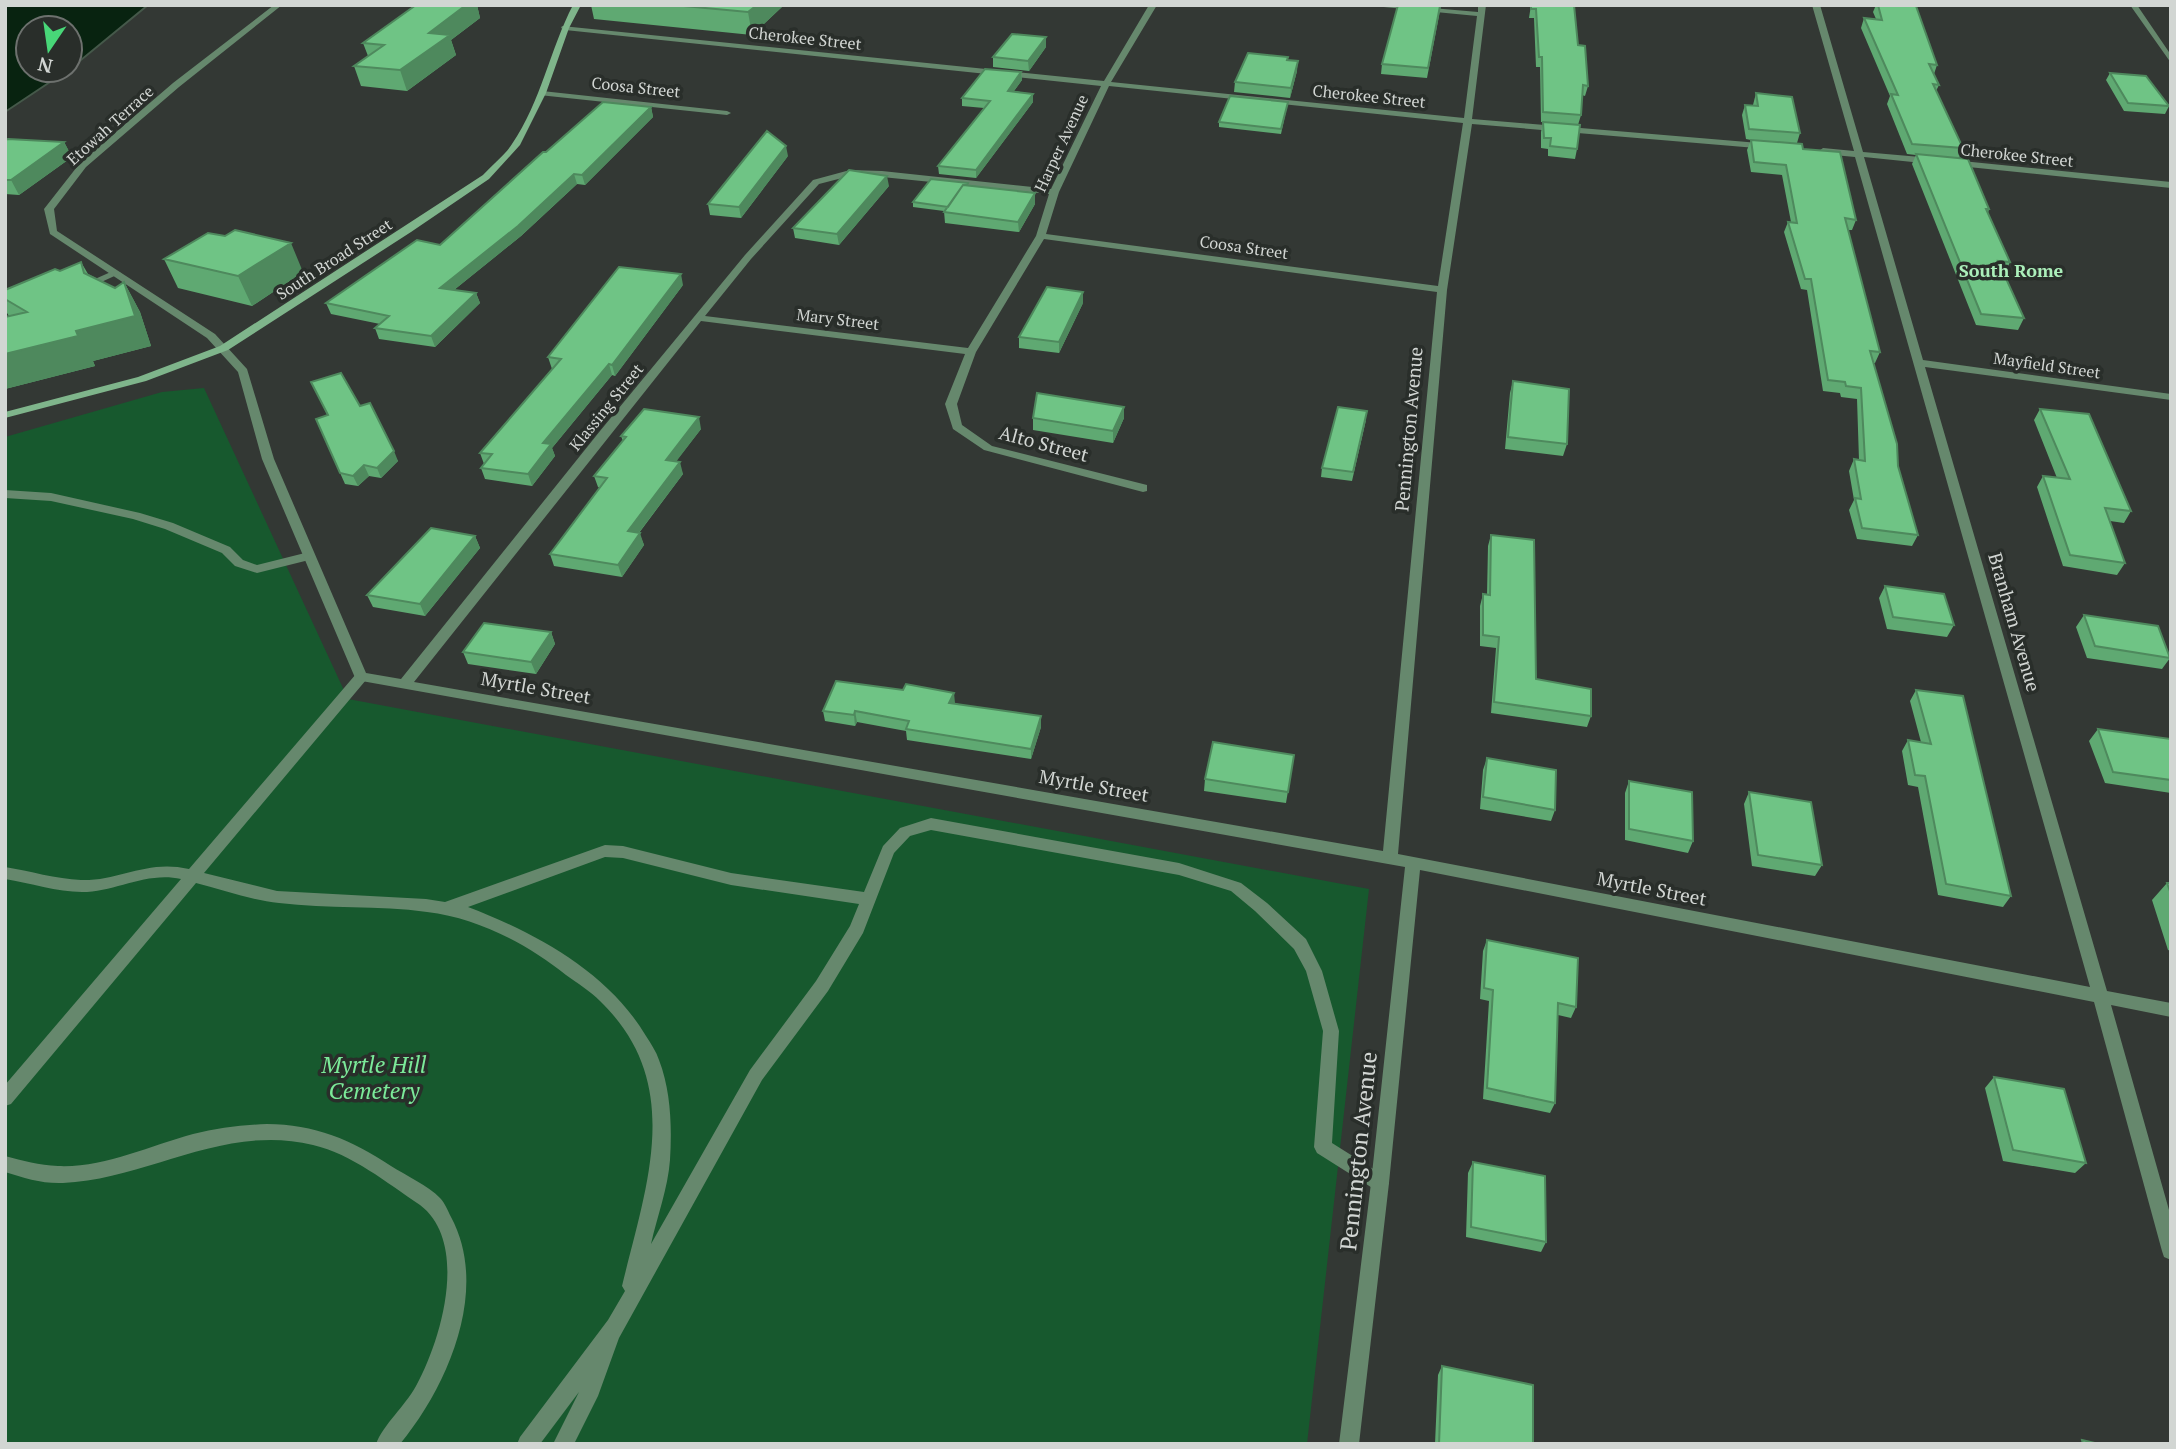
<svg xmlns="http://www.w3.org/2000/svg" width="2176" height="1449" font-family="'PT Serif',serif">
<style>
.green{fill:#17592e}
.water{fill:#082310;stroke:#45594a;stroke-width:2}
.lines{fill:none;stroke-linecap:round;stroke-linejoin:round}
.service{fill:#66886d;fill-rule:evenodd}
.minor{fill:#66886d;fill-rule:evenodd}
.secondary{fill:#7fb58b;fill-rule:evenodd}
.wall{fill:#5fa972}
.shaded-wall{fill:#4e895d}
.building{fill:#6fc485;stroke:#4e895d;stroke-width:2}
.labels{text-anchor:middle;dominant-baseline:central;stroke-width:7;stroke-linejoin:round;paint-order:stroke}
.far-street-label{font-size:16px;fill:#d2d6d3;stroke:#292e2a}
.far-neighbourhood-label{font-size:18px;font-weight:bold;fill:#abefba;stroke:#292e2a}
.street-label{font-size:19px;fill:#d2d6d3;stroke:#292e2a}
.near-park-label{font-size:23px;font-style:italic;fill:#7bea99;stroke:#292e2a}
.near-street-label{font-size:23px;fill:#d2d6d3;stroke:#292e2a}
</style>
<rect width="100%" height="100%" fill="#333834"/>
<path class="green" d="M204 388 348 699 1369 889 1307 1444H5V437L162 392Z"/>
<path class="water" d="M5 5H148L70 69V28H28V70H68L5 112Z"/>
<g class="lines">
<path class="service" d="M113 271 121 273 86 289 77 287Z
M5 490 51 493 140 513 173 523 230 547 243 560 257 565 309 552 315 556 313 559 257 573 235 566 222 553 165 529 133 519 51 501 5 498Z
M361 672 366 674 368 677 366 680 204 873 277 891 426 899 445 902 605 845 623 846 731 873 864 892 883 846 900 828 931 818 1179 863 1241 883 1267 903 1306 939 1322 971 1339 1031 1332 1143 1386 1177 1389 1183 1386 1189 1380 1192 1374 1189 1317 1153 1314 1147 1323 1031 1306 971 1294 949 1255 911 1231 891 1179 875 931 830 910 836 894 853 863 933 828 991 762 1080 619 1338 598 1396 574 1444H553L579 1392 540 1444H517L520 1437 608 1320 625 1291 622 1286C646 1186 686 1084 600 1001 590 991 577 983 566 975 527 944 478 918 427 912 378 905 328 909 279 903 251 900 223 890 196 883L11 1104 5 1106V1085L181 879C147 871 115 892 82 892 57 892 30 883 5 879V867C30 871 56 879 81 880 120 881 147 859 189 869L356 674ZM605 857 623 858 731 885 859 904 850 926 816 981 750 1070 651 1244C657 1217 668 1188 670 1160 672 1127 671 1091 659 1060 656 1051 651 1044 646 1036 608 972 536 933 468 907Z
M267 1124C314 1124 352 1140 391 1166 405 1175 429 1186 440 1198 445 1203 448 1211 451 1217 490 1289 448 1386 400 1444H376C383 1425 405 1406 416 1386 441 1341 470 1243 420 1205 387 1183 352 1154 313 1145 225 1123 148 1179 63 1183 43 1184 24 1178 5 1172V1156C23 1161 39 1165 58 1166 104 1168 149 1146 193 1134 217 1128 242 1125 267 1124Z"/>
<path class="minor" d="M274 5H282L179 87 86 167 54 209 57 231 215 334 247 369 274 459 366 673 401 679 600 431 745 255 813 180 850 170 882 171 1051 189 1101 86 565 30 561 28 562 26 1104 81 1149 5H1157L1111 82 1464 118 1477 16 1363 5H1397L1478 12V5H1486L1472 119 1771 144 1772 146 1768 149 1472 124 1447 290 1398 854 2090 987 1855 157 1823 154 1819 151 1823 148 1854 151 1812 5H1820L1863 152 1932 158 1936 161 1932 164 1864 157 1923 360 2171 394V400L1925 367 2107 991 2171 1003V1017L2111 1005 2171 1217V1260L2164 1257 2162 1251 2094 1002 1420 870 1389 1183 1359 1444H1339L1371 1183 1405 867 356 680 262 459 238 372 207 338 50 234 44 209 80 163 173 83ZM1109 86 1463 123 1438 286 1046 234 1059 192ZM850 176 882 177 1049 194 1036 236 968 348 705 316 751 259 819 184ZM1044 239 1437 292 1383 851 414 682 701 321 965 354 945 404 953 429 984 450 1143 492 1147 491V485L992 446 962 425 957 404 976 352Z
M2130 5H2137L2171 55V63Z
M542 91 727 111 731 113 727 115 539 95V91Z
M1952 160 2171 182V188L1949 165 1948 163Z"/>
<path class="secondary" d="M573 5H581L569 28 546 93 520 145 489 179 411 232 228 350 146 381 5 418V412L138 377 220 346 483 175C492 165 505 155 512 144 541 102 550 49 573 5Z"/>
</g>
<path class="wall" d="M416 5H477L480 18 451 40 456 55 407 91 361 86 354 66 368 56 363 43Z
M591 5H784L752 35 594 19Z
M1398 5H1441L1427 78 1381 74 1382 64Z
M1531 5 1578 45 1588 86 1585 96 1582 95 1581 115 1578 125 1577 149 1575 159 1548 156V149L1541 148V132L1543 122H1541L1540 67H1536L1534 18H1529Z
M1876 5H1910L1937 65 1934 74 1939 85 1936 91 1963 148 1959 158 1989 209 1988 213 2010 262 2005 273H2004L2024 318 2018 330 1976 325 1912 164 1916 155 1907 154 1887 104 1890 96 1861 28 1864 18 1876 19 1873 12Z
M1046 47 1029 71 993 67V57Z
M1288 60 1297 71 1290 98 1234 92 1235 82Z
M1021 72 1022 80 1014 91 1033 94V102L976 178 939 174 938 166 984 108 962 106V98Z
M2110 73 2169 106 2165 114 2124 111 2106 80Z
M1756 93 1800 133 1797 143 1803 149 1856 220 1852 230H1848L1880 352 1875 363H1873L1898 466 1918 535 1912 546 1857 539 1849 510 1854 500 1849 471 1854 459 1859 460 1857 399 1841 397 1840 393 1823 391 1807 290 1801 289 1784 232 1788 222H1791L1782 175 1751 172 1747 150 1751 140 1746 139 1742 115 1745 105H1753Z
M1288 102 1281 134 1219 127V122Z
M651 107 653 117 585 185 577 184 521 236 454 290 476 293 480 303 435 347 379 339 375 328 380 324 331 314 326 303 440 245 546 152Z
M5 140 64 142 72 157 19 195 5 194Z
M788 156 741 218 710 215 708 204Z
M968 185 1035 204 1019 232 945 223 944 211 913 207V202Z
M889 186 839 245 795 238 793 228Z
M164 259 303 272 252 306 178 288Z
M81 262 88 274 115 288 124 282 140 312 151 346 93 361 95 366 5 389V317L9 316 5 310V290L60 271Z
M683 285 615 376 612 375 552 448 555 456 532 486 485 479 481 468 484 464 480 453 552 369 548 357Z
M1083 303 1059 353 1019 348V337Z
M1513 381 1567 444 1563 456 1505 449 1510 393Z
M311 382 360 406 398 461 381 478 369 476 358 486 345 484 316 419 328 416Z
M1124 407V418L1113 443 1033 430V418Z
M2040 409 2131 511 2124 523 2110 521 2125 563 2117 575 2063 566 2037 487 2043 476 2057 478 2034 420Z
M1366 420 1352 481 1321 477 1322 468Z
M701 429 676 461 683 474 639 533 644 545 622 577 554 566 550 554 600 488 598 487 594 476 623 441 621 436Z
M1491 535 1536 679 1591 716 1587 727 1491 713 1496 648 1480 646V606L1483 594 1487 595 1488 546Z
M475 536 480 548 425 616 373 607 367 595Z
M1885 586 1954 625 1947 637 1887 629 1879 598Z
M2084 615 2170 658 2162 669 2087 658 2076 627Z
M551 632 555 644 536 674 468 664 463 652Z
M1916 690 2011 896 2003 907 1938 895 1918 787 1908 785 1902 751 1908 740 1921 742 1910 701Z
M955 703 1041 727 1031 759 907 740 906 731 857 722 855 726 825 721 823 711Z
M2098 729 2171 739V793L2105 783 2089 741Z
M1294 755 1286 803 1204 791 1205 779Z
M1487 758 1555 810 1551 821 1480 809 1483 770Z
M1629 781 1693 841 1688 853 1625 840V793Z
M1749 792 1822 865 1815 876 1752 866 1744 804Z
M2167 883H2171V951L2168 950 2152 900Z
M1487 940 1576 1007 1571 1018 1558 1015 1555 1103 1550 1113 1483 1099 1489 1001 1480 999 1483 951Z
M1994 1077 2086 1163 2075 1173 2003 1161 1985 1088Z
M1473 1162 1546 1242 1541 1252 1466 1237 1468 1173Z
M1442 1366 1533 1444H1435L1438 1375Z"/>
<path class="shaded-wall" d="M466 5H477L480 18 451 40 456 55 407 91 400 70 429 33Z
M757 5H784L752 35 748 12Z
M1046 37V47L1029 71 1028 61Z
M1298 61 1297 71 1290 98 1291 88Z
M1021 72 1022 80 1008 99V91Z
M1033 94V102L976 178V170Z
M651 107 653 117 585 185 582 175Z
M64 142 72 157 19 195 11 180Z
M786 146 788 156 741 218 739 207Z
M574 174 577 184 521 236 444 298 440 288Z
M887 176 889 186 839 245 837 234Z
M1035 193V204L1019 232 1018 222Z
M291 243 303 272 252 306 238 276Z
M681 274 683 285 615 376 612 365Z
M124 282 140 312 151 346 93 361 95 366 5 389V354L76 331Z
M1083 292V303L1059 353V342Z
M476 293 480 303 435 347 431 336Z
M609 364 612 375 552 448 555 456 532 486 528 474 543 443Z
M1124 407V418L1113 443V431Z
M699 417 701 429 669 471 666 460Z
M394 451 398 461 381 478 377 468Z
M680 462 683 474 631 543 628 531Z
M364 465 369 476 358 486 353 476Z
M640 533 644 545 622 577 618 565Z
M475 536 480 548 425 616 420 604Z
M551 632 555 644 536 674 531 662Z
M954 693 955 703H949Z
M855 711 857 722 855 726 854 715Z
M1041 716V727L1031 759V749Z"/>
<path class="building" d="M416 5H466L429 33 450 35 400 70 354 66 384 45 363 43Z
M673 5H757L748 12Z
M1398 5 1440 6 1428 68 1382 64Z
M1531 5H1574L1578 45 1585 46 1588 86 1583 85 1581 115 1543 112 1542 57H1539L1536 9H1531Z
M1878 5 1916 6 1937 65 1929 64 1939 85 1933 84 1963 148 1912 144 1891 94 1898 95 1864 18 1882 20Z
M1012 34 1046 37 1028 61 993 57Z
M1248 53 1288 57 1287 60 1298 61 1291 88 1235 82Z
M985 69 1021 72 1008 91 1033 94 976 170 938 166 990 101 962 98Z
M2110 73 2146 76 2169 106 2128 103Z
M1756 93 1792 97 1800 133 1749 129 1745 105 1758 106Z
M1230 96 1288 102 1281 129 1219 122Z
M603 102 651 107 582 175 574 174 518 226 440 288 476 293 431 336 375 328 389 316 326 303 417 240 440 245 543 152H546Z
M1543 122 1580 125 1577 149 1550 146 1551 138H1544Z
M767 131 786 146 739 207 708 204Z
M8 139 64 142 11 180H5V140Z
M1751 140 1802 144 1803 149 1840 152 1856 220 1845 218 1880 352 1870 351 1897 444 1898 466 1918 535 1862 528 1855 498 1861 499 1854 459 1865 461 1861 388 1846 386 1845 382 1828 380 1811 279H1805L1788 222 1797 223 1786 165 1754 162Z
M1916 154 1968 159 1989 209H1986L2010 262 1998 261 2024 318 1981 314Z
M849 170 887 176 837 234 793 228Z
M931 179 968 183 967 185H963L948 207 913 202Z
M963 185 1035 193 1018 222 944 212Z
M235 230 291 243 238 276 164 259 208 233 225 236Z
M81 262 84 273 115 288 124 282 135 316 76 331 78 336 5 354V317L27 312 5 299V290L55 269 60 271Z
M619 267 681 274 612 365 609 364 543 443 551 444 528 474 481 468 492 454 480 453 561 359 548 357Z
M1047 287 1083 292 1059 342 1019 337Z
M341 373 360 406 370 403 394 451 377 468 364 465 353 476 340 473 316 419 328 415 311 382Z
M1513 381 1569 389 1567 444 1508 437Z
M1037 393 1124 407 1113 431 1033 418Z
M1338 407 1367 411 1353 472 1322 468Z
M644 409 699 417 666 460 680 462 628 531 640 533 618 565 550 554 607 478 594 476 626 437 621 436Z
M2040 409 2089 414 2131 511 2105 508 2125 563 2070 555 2043 476 2070 479Z
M431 528 475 536 420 604 367 595Z
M1491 535 1534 540 1536 679 1591 689V716L1494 702 1499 637 1483 635V594L1490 595Z
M1885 586 1944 594 1954 625 1893 617Z
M2084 615 2158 626 2170 658 2095 646Z
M484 623 551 632 531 662 463 652Z
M836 681 903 690 906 684 954 693 949 703 1041 716 1031 749 906 729 909 721 855 711 854 715 823 711Z
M1916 690 1963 696 2011 896 1946 884 1925 776 1915 775 1908 740 1931 744Z
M2098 729 2171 739V780L2113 772Z
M1213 742 1294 755 1288 792 1205 779Z
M1487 758 1556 770 1555 810 1483 797Z
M1629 781 1692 792 1693 841 1629 829Z
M1749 792 1811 802 1822 865 1758 855Z
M2167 883H2171V894Z
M1487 940 1578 958 1576 1007 1558 1003 1555 1103 1487 1088 1493 990 1484 988Z
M1994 1077 2064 1089 2086 1163 2013 1150Z
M1473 1162 1545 1176 1546 1242 1471 1227Z
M1442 1366 1533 1385V1444H1439Z
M2082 1440 2099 1444H2083Z"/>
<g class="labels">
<g class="far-street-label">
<text transform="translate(805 38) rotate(6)">Cherokee Street</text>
<text transform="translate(636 87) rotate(6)">Coosa Street</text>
<text transform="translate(1369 96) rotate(6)">Cherokee Street</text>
<text transform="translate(110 125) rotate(-42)">Etowah Terrace</text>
<text transform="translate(1061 143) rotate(-65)">Harper Avenue</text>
<text transform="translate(2017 155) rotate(6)">Cherokee Street</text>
<text transform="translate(1244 247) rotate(8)">Coosa Street</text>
<text transform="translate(334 259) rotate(-33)">South Broad Street</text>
<text transform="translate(838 319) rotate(7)">Mary Street</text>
<text transform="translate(2047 365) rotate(8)">Mayfield Street</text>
<text transform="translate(606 407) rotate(-51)">Klassing Street</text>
</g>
<g class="far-neighbourhood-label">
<text x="2011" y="270">South Rome</text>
</g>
<g class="street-label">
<text transform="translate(1408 429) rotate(-85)">Pennington Avenue</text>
<text transform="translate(1044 443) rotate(15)">Alto Street</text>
<text transform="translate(2015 622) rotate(74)">Branham Avenue</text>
<text transform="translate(536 687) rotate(10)">Myrtle Street</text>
<text transform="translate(1094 785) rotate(10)">Myrtle Street</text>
<text transform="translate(1652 888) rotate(11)">Myrtle Street</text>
</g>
<g class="near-park-label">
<text x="374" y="1064">Myrtle Hill<tspan x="374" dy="26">Cemetery</tspan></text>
</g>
<g class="near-street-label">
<text transform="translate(1358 1151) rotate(-84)">Pennington Avenue</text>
</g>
</g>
<rect width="2176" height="1449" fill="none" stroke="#d2d6d3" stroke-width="14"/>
<g transform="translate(49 49) rotate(193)"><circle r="33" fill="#292e2a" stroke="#6d716e" stroke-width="2"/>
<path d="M0-5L12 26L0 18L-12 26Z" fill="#48d778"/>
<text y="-10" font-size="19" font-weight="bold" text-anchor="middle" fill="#d2d6d3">N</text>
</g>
</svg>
